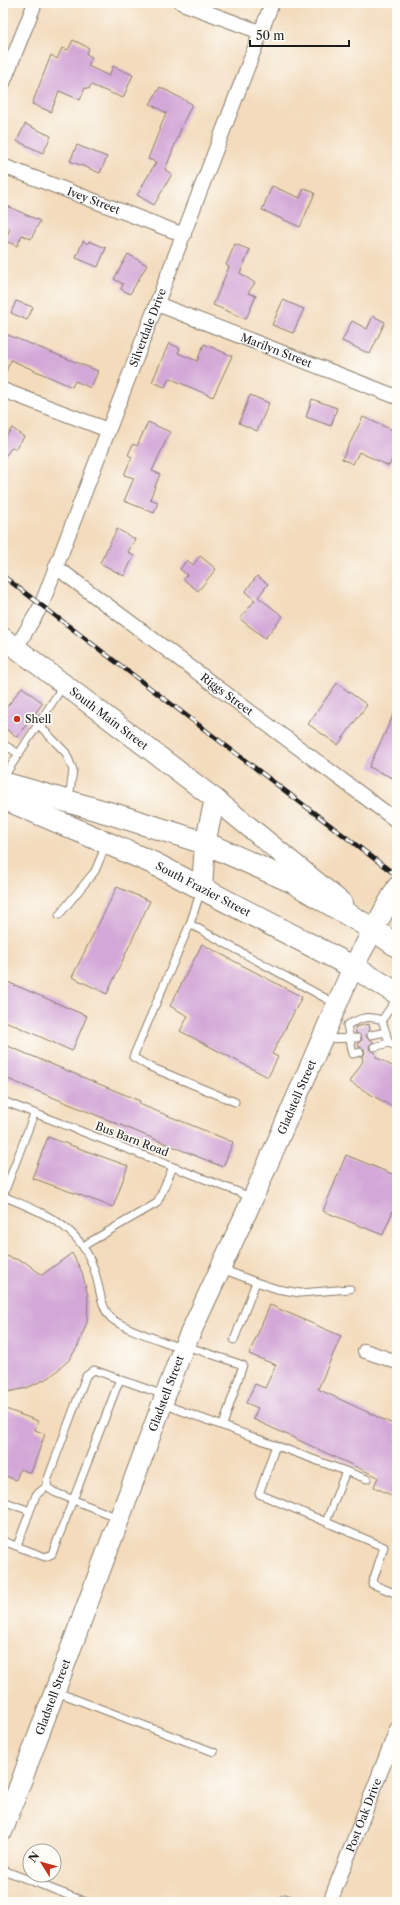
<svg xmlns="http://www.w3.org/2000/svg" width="400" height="1905" font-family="'Libre Caslon Text',serif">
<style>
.building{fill:#d3a7d7}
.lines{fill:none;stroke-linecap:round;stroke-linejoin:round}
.lane-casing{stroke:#887c6c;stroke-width:9}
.street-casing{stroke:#887c6c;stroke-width:16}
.secondary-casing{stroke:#887c6c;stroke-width:22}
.primary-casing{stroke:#887c6c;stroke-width:24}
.lane{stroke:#fff;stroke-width:7}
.street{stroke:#fff;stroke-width:14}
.secondary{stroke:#fff;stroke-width:20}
.primary{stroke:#fff;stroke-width:22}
.rail-casing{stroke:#1c1c1c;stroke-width:4.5}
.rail{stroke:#fdfcf7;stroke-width:3;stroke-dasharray:9;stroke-linecap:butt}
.poi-dot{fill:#c8321e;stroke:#fdfcf7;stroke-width:1.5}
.labels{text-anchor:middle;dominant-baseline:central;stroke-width:3.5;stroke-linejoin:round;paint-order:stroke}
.street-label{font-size:11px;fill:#1c1c1c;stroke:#fdfcf7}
.poi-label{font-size:11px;fill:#1c1c1c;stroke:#fdfcf7;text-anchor:start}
</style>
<rect width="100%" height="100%" fill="#fdfcf7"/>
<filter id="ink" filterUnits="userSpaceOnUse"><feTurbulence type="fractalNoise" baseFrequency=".025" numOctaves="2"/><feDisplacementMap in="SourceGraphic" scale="8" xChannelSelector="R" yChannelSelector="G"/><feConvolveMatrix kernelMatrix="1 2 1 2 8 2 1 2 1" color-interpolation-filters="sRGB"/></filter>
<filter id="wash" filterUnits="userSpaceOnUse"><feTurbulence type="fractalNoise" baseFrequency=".012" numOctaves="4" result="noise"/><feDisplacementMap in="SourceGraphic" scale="16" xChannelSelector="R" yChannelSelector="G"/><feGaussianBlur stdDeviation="0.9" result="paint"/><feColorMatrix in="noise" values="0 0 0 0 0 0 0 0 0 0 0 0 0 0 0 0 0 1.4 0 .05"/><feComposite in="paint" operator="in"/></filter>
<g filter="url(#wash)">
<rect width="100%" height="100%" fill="#f3dbbc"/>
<g id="blocks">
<path class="building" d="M73 40 89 48 86 54 92 57 88 66 109 76 113 66 133 75 123 98 91 85 89 89 85 88 80 100 59 91 51 112 32 104 51 55 57 59 62 48 68 50Z
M160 87 192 104 184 121 165 170 172 174 154 205 137 195 156 162 148 159 166 113 150 104Z
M25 124 51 136 43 153 17 141Z
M77 145 107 157 100 173 70 161Z
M272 186 300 198 304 188 315 193 300 227 262 210Z
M3 204 40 221 31 239 22 235 17 246 5 241 10 229 3 225Z
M83 241 88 244 89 241 106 248 98 267 76 258Z
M235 244 250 250 240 273 255 283 248 293 256 296 246 319 213 305 229 267 226 265Z
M128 254 147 265 130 294 121 289 123 284 114 279Z
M283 300 304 309 293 333 272 325Z
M16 301 33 307 27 320 11 313Z
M373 316 385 322 370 354 342 341 352 321 367 329Z
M3 333 98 371 91 388 75 381 72 387 11 360 3 378Z
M169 343 180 348 178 353 197 361 204 344 232 356 213 397 169 378 165 387 152 382Z
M250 395 269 403 257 431 239 423Z
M312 399 337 408 331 426 306 417Z
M363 417 397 432V449L389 466 359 452 353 464 342 459Z
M148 422 170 432 152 471 160 474 150 499 158 502 154 513 124 501 134 478 124 475 132 457 128 455 133 444 137 446Z
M12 428 24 437 15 449 12 447 3 459V440Z
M117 529 135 539 128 552 134 556 124 576 100 563Z
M200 556 216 569 198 591 183 579 187 575 180 569 187 560 193 565Z
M257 576 268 584 258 597 283 616 265 638 240 619 255 600 245 592Z
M337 683 367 705 338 745 308 724Z
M22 687 43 703 17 737 3 727V712Z
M397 707V780L369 767Z
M117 887 150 901 107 994 72 977Z
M202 944 302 997 272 1054 278 1057 268 1077 180 1031 188 1016 170 1006Z
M3 980 87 1016 72 1051 3 1020Z
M369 1024 370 1030 366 1036 368 1039 372 1040 373 1042 369 1046 370 1050 375 1052 376 1057 397 1069V1110L350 1082 363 1061 362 1057 365 1053 364 1049 359 1047 358 1043 362 1040 361 1036 356 1033 355 1027Z
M3 1044 140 1101 139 1104 233 1142 223 1167 3 1077Z
M48 1137 128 1166 113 1207 32 1178Z
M346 1155 397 1176V1201L383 1235 323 1211Z
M72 1253 82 1272 88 1296 87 1322 78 1346 69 1360 50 1377 27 1388 3 1393V1255L25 1262 42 1275Z
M270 1305 341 1336 318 1389 397 1426V1498L374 1487 378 1477 253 1419 258 1408 246 1403 255 1384 265 1388 276 1365 249 1354Z
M3 1408 38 1421 35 1430 45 1434 31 1473 20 1469 16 1480 3 1475Z"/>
</g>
</g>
<g filter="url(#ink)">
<use href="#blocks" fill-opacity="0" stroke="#887c6c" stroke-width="1"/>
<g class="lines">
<g class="lane-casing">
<path id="lane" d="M38 724 66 753 73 770 69 799
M3 744 19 754
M3 778 63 686
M201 890 190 924 336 1004
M59 915 95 871 106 845
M190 924 133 1057 148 1066 235 1102
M397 998 382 1020 389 1043 397 1047
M371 1035 386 1032
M323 1039 357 1038
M374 1047 389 1043
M360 1052 353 1054 347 1025C361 1018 367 1015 382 1020
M3 1101 251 1197
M34 1114 3 1196C45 1214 83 1226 96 1276 100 1289 101 1308 111 1318 121 1328 166 1342 181 1348
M83 1246 157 1203 173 1167
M222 1269 256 1282 234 1340
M256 1282 277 1289 300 1293 350 1289
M186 1346 243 1365 223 1425
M163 1404 367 1479
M276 1445 259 1494 326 1522
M346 1471 326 1522 384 1547 372 1584 397 1594
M3 1501 30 1511 36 1495 47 1486
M118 1518 54 1492 48 1488 47 1481 86 1376 94 1370 164 1395
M3 1541 45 1557 52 1554 120 1379
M17 1546 30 1511
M57 1692 214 1752
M3 1870 86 1902
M279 1902 285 1898 295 1902"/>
</g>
<g class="street-casing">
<g id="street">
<path d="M182 3 260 32"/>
<path d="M3 83 35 3"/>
<path id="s1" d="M3 166 184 235"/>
<path id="s2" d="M157 304 397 397"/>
<path d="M3 390 108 430"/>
<path id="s3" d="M56 567 397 821"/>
<path id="s4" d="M16 648 41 606 272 3"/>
<path d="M365 1351 397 1362"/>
<path id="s5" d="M330 1902 397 1729"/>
</g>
</g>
<g class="secondary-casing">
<g id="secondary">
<path id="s6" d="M3 638 215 799 205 843 202 888"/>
<path d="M215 799 342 903"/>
<path id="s7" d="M3 1830 182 1351 253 1198 353 967 397 887"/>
</g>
</g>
<g class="primary-casing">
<g id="primary">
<path d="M3 783 116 815 205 843 293 882 374 930 397 946"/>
<path id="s8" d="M3 798 153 863 353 967 397 993"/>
</g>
</g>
<use href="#lane" class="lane"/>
<use href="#street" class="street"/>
<use href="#secondary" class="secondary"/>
<use href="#primary" class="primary"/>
<g class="rail-casing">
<path id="rail" d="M3 576 397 876"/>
</g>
<use href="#rail" class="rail"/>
</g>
</g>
<circle class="poi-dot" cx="17" cy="719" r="4"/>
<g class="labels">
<g class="street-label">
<text stroke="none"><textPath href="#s1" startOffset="97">Ivey Street</textPath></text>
<text stroke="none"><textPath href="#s4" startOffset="347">Silverdale Drive</textPath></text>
<text stroke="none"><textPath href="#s2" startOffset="128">Marilyn Street</textPath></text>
<text stroke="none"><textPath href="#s3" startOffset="213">Riggs Street</textPath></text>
<text stroke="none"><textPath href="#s6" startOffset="133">South Main Street</textPath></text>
<text stroke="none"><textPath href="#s8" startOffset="220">South Frazier Street</textPath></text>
<text stroke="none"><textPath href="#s7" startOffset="790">Gladstell Street</textPath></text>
<text transform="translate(132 1139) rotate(21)">Bus Barn Road</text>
<text stroke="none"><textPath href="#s7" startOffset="466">Gladstell Street</textPath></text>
<text stroke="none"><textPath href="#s7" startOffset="142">Gladstell Street</textPath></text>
<text stroke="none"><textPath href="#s5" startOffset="93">Post Oak Drive</textPath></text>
</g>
<g class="poi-label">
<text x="25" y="719">Shell</text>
</g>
</g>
<rect width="400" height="1905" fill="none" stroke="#fdfcf7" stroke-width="16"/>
<g transform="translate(42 1863) rotate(307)"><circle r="19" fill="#fdfcf7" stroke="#a3a29f"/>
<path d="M0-3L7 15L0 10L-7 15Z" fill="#c8321e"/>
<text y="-6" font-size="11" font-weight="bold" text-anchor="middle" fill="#1c1c1c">N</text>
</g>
<path d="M250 40v6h99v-6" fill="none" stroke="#1c1c1c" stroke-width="2"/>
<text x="256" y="40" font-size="12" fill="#1c1c1c" stroke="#fdfcf7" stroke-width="3" paint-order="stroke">50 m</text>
</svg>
